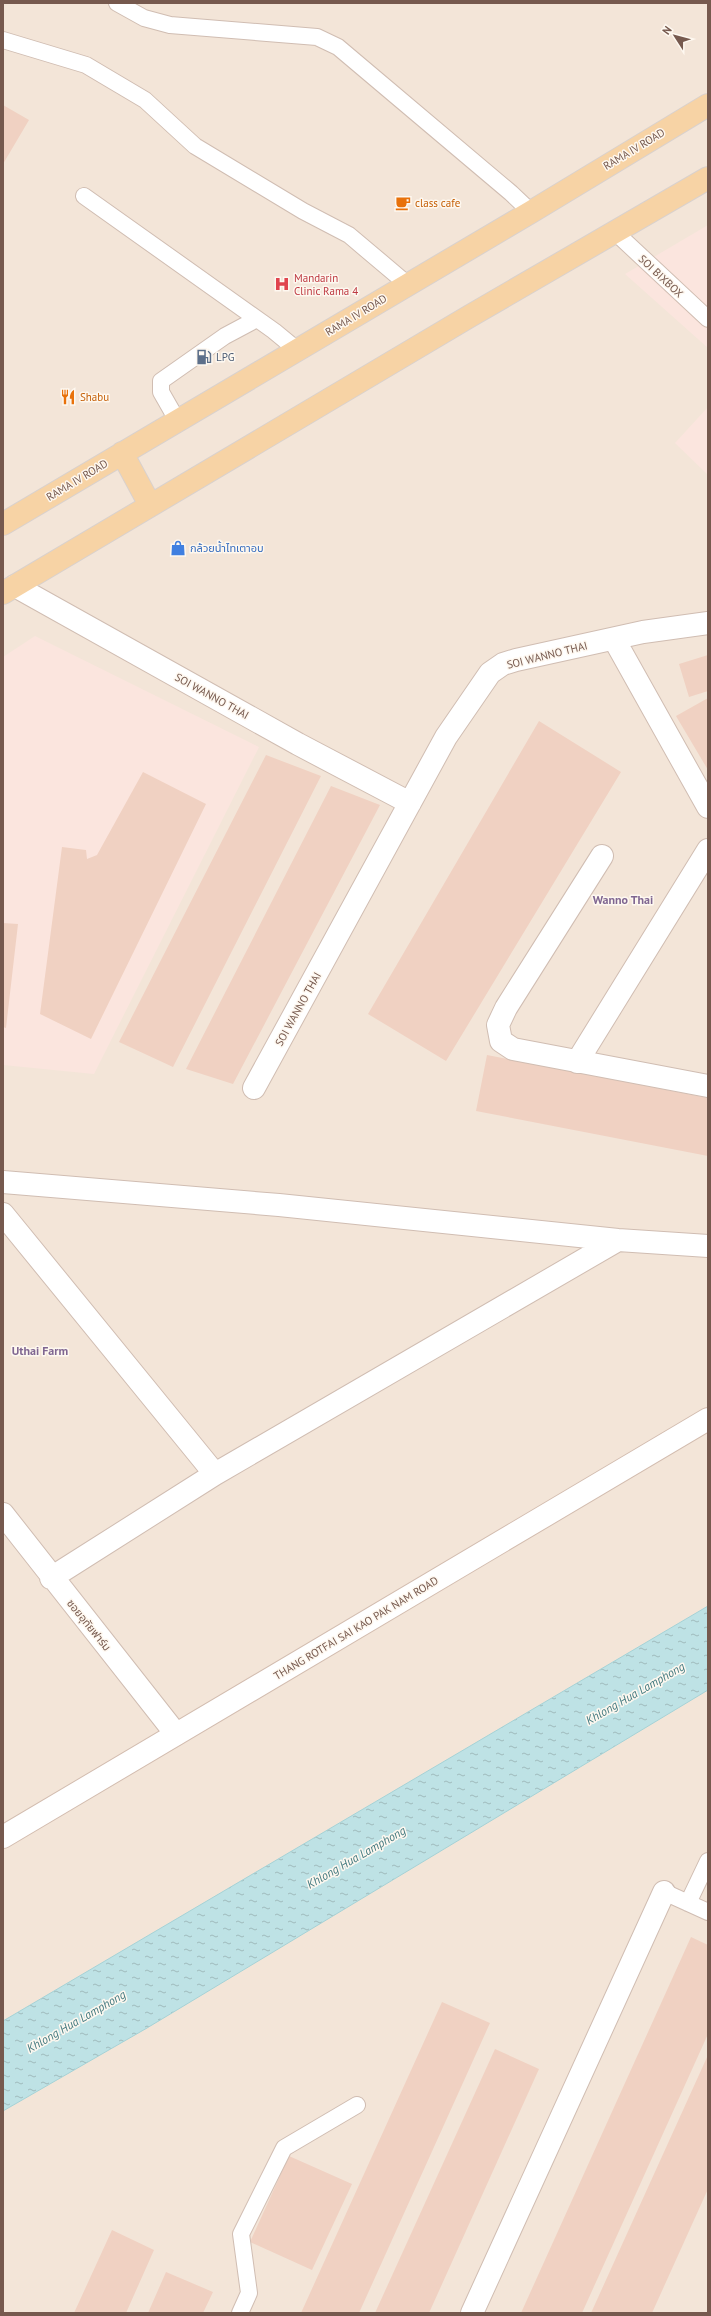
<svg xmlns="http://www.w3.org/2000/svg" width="711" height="2316" font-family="'PT Sans','Noto Sans Thai',sans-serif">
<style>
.residential{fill:#f3e5d8}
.commercial{fill:#fbe5de}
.water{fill:url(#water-ripples);stroke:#a5d2d6}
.building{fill:#f0d1c2}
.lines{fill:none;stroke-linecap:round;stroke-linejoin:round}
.lane-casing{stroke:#d0bdb2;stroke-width:18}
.street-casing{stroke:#d0bdb2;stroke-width:24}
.secondary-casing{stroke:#d3bdb0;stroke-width:24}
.primary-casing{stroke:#d9d1cd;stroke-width:24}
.lane{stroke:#fff;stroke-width:16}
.street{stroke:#fff;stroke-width:22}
.secondary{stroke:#fff;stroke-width:22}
.primary{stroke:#f7d3a5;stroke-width:22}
.labels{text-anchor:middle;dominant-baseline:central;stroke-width:3;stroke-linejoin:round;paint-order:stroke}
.street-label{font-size:11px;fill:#76594e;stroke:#fef8f0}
.food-label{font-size:11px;fill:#c56008;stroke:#fef8f0;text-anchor:start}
.health-label{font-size:11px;fill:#be3a42;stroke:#fef8f0;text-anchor:start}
.service-label{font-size:11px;fill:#4e5e75;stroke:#fef8f0;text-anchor:start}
.shop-label{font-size:11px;fill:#366cbe;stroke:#fef8f0;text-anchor:start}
.neighbourhood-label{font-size:12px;font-weight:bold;fill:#7f6691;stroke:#fef8f0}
.water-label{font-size:12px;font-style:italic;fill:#457b81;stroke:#fef8f0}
</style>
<defs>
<pattern id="water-ripples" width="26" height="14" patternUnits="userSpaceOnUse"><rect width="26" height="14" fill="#bee2e5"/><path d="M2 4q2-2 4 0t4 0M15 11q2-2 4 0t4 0" fill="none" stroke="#9fbabc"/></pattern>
</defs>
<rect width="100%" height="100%" fill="#fcf3ea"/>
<path class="residential" d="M3 3H708V2313H3Z"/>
<path class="commercial" d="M708 225V348L625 274Z
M708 407V475L675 443Z
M35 636 259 747 94 1074 3 1065V657Z"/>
<path class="water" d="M708 1606V1690L147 2028 3 2111V2021Z"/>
<path class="building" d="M3 105 29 120 3 164Z
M708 655V691L689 697 679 664Z
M708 698V770L676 716Z
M539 721 621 772 446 1061 368 1014Z
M266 755 321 776 173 1067 119 1042Z
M143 772 206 804 91 1039 40 1014 62 847 86 850 87 859 97 855Z
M331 786 380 805 233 1084 186 1069Z
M3 923 18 924 6 1028 3 1027Z
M487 1055 708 1098V1156L476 1111Z
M691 1937 708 1945V2034L582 2313H521Z
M442 2002 490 2023 359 2313H301Z
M495 2049 539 2069 429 2313H375Z
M708 2055V2189L652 2313H591Z
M289 2156 352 2184 312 2270 250 2242Z
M112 2230 154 2250 126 2313H74Z
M166 2272 213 2292 203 2313H148Z"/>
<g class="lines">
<g class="lane-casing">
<path id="lane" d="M117 3 144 18 170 25 317 37 338 47 511 193 531 212
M3 40 86 65 145 100 195 146 303 211 349 235 407 284
M84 196 274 331 297 350
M615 232 708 319
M177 420 161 392V381L225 336 255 320
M664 1892 708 1912
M688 1903 708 1861
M240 2313 249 2293 241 2234 284 2148 357 2105"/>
</g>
<g class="street-casing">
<path id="street" d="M15 586 298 744 410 803
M614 639 708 807
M602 856 506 1008 498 1025 501 1041 513 1049 708 1086
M577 1062 708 850
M254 1088 446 737 490 673 503 664 516 660 643 632 708 623
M3 1182 279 1205 618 1240 708 1246
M3 1214 215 1474
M3 1514 176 1734
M51 1578 215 1474 618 1240
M472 2313 664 1892"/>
</g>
<g class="secondary-casing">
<path id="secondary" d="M3 1837 708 1419"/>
</g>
<g class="primary-casing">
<path id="primary" d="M122 453 150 505
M3 524 531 212 708 105
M3 593 470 316 708 178"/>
</g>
<use href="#lane" class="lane"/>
<use href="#street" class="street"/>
<use href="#secondary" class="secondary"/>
<use href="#primary" class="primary"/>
</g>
<defs>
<g id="cafe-bare" transform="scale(1.2)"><path d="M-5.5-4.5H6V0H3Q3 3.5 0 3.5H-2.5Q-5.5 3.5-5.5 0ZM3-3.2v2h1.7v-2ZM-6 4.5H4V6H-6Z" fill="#e8710a" stroke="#fef8f0" stroke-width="2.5" paint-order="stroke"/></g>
<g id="hospital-bare" transform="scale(1.2)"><path d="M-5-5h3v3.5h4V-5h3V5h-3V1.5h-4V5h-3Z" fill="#e0444e" stroke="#fef8f0" stroke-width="2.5" paint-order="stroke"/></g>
<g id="fuel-bare" transform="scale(1.2)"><path d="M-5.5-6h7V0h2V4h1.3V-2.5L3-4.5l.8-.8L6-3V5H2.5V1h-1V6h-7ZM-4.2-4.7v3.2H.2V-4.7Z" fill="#5c6f8a" stroke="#fef8f0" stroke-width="2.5" paint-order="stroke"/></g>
<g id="restaurant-bare" transform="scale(1.2)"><path d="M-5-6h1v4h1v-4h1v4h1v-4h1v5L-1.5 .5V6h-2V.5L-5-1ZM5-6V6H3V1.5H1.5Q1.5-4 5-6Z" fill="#e8710a" stroke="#fef8f0" stroke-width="2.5" paint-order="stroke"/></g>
<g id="shop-bare" transform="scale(1.2)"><path d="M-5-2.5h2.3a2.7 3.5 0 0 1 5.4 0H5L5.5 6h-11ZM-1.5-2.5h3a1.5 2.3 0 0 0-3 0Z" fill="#3f7fe0" stroke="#fef8f0" stroke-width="2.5" paint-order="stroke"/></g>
</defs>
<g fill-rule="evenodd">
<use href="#cafe-bare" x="403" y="203"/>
<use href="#hospital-bare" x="282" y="284"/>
<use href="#fuel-bare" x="204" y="357"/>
<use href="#restaurant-bare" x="68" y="397"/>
<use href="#shop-bare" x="178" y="548"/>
</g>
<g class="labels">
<g class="street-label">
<text transform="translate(634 149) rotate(-31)">RAMA IV ROAD</text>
<text transform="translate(661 276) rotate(43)">SOI BIXBOX</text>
<text transform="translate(356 315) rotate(-31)">RAMA IV ROAD</text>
<text transform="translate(77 480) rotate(-31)">RAMA IV ROAD</text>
<text transform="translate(547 655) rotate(-14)">SOI WANNO THAI</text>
<text transform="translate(212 696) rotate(29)">SOI WANNO THAI</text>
<text transform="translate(298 1009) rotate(-61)">SOI WANNO THAI</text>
<text transform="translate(89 1625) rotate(51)">ซอยอุทัยฟาร์ม</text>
<text transform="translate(356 1628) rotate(-31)">THANG ROTFAI SAI KAO PAK NAM ROAD</text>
</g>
<g class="food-label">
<text x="415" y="203">class cafe</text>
<text x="80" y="397">Shabu</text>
</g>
<g class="health-label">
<text x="294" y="278">Mandarin<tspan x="294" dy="13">Clinic Rama 4</tspan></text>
</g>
<g class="service-label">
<text x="216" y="357">LPG</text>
</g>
<g class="shop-label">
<text x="190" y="548">กล้วยน้ำไทเตาอบ</text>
</g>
<g class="neighbourhood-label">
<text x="623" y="899">Wanno Thai</text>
<text x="40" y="1350">Uthai Farm</text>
</g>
<g class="water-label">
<text transform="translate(635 1693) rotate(-30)">Khlong Hua Lamphong</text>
<text transform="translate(356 1857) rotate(-30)">Khlong Hua Lamphong</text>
<text transform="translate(76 2021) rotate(-30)">Khlong Hua Lamphong</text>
</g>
</g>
<rect width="711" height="2316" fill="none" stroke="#76594e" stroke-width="8"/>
<g transform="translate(675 36) rotate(306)" stroke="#fef8f0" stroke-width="3" paint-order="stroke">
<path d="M0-3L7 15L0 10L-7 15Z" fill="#76594e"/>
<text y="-6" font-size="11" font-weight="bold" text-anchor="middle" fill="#76594e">N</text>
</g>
</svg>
